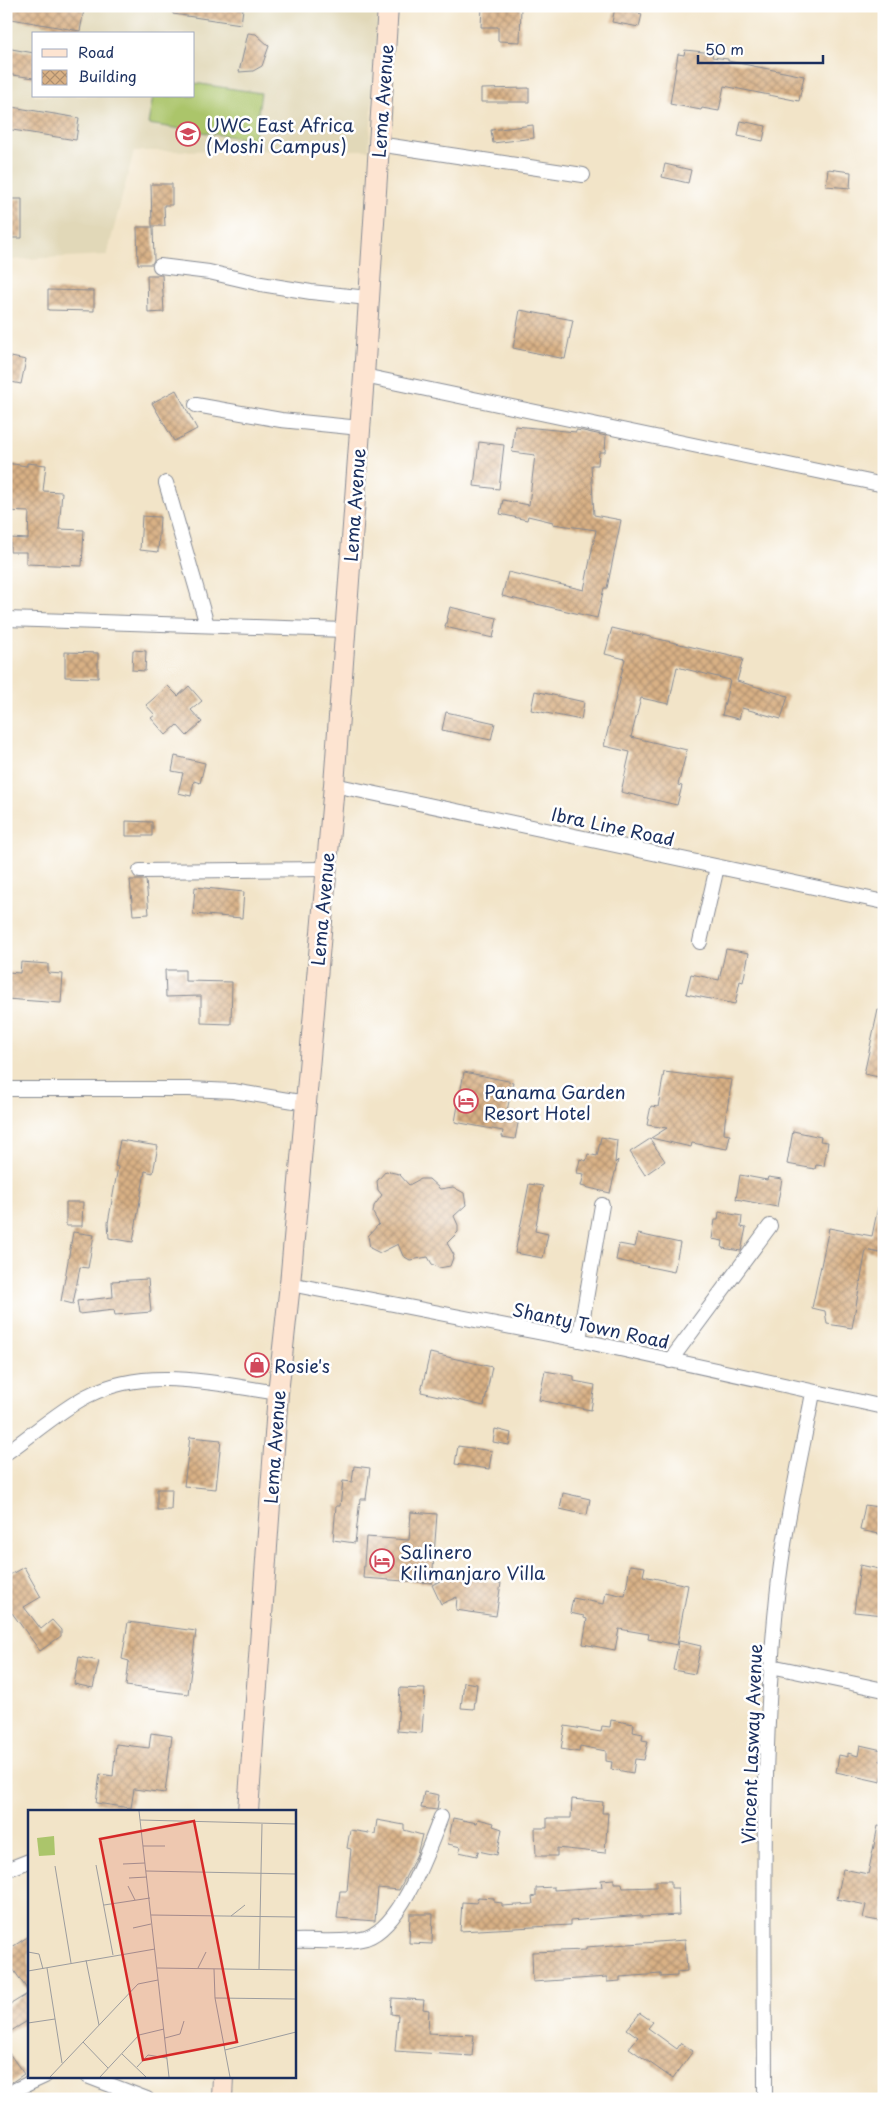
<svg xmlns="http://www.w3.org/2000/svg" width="890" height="2105" font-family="'Playpen Sans',sans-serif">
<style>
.built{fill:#e1d8b8;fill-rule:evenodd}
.grass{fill:#abc56b;stroke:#637a64}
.building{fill:url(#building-cross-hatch)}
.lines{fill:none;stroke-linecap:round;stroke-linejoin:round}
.minor-casing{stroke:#868a93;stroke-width:16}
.secondary-casing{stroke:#868a93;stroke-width:22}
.minor{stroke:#fff;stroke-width:14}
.secondary{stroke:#fde4d1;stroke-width:20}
.labels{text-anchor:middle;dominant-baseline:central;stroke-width:5;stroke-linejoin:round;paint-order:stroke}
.street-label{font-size:18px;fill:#1b2f5e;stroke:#fff}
.poi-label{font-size:18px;fill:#1b2f5e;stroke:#fff;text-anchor:start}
.inset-road{fill:none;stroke:#9c9c9e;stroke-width:1}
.view{fill:#d62828;fill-opacity:0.15;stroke:#d62828;stroke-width:2.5}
.inset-edge{fill:none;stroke:#1b2f5e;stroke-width:2.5}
</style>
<defs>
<pattern id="building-cross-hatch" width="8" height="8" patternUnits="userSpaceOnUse" patternTransform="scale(1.25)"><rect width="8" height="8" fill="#d9b185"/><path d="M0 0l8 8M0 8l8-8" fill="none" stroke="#af9070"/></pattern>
</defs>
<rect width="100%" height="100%" fill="#fff"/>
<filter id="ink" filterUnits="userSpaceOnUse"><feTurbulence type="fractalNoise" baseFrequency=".02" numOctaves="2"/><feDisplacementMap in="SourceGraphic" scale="10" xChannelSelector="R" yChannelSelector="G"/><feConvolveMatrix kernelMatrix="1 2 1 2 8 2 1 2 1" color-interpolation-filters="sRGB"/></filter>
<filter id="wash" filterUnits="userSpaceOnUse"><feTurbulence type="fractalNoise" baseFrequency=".0096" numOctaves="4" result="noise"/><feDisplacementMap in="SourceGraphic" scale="20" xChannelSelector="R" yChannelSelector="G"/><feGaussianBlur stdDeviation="1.12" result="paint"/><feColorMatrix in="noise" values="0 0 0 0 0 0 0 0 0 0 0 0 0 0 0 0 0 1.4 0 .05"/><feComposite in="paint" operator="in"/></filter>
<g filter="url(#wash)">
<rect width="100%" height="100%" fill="#f2e4c8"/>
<path class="built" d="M6 6H379L369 150 134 151 107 255 6 260ZM34 34H194V96H34Z"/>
<path class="grass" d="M194 83 261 93 254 140 148 124 153 96H194Z"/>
<g id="blocks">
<path class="building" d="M6 6H63L84 10 80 31 6 18Z
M173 6H226L243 9 241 24 173 14Z
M482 6H521L520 42 498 41V27H481Z
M615 8 642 14 639 27 612 22Z
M248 33 256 34 269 46 262 66 253 71 239 72Z
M6 48 34 53V78L6 74Z
M685 50 713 53 712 57 728 59V61L804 76 799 101 724 86 719 111 702 108 701 110 670 104 678 54 684 55Z
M529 88V102H481V89Z
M6 106 79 118 76 140 6 129Z
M741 121 766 126 763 141 738 136Z
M533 125 534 138 493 143 491 130Z
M665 164 691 170 688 183 662 177Z
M828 169 851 172 850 188 826 186Z
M151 184H172V205H164L165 226H152Z
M6 199H22V238H6Z
M137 227H153L154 260 152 264H138Z
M147 275H162L164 312 148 313Z
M48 290 94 291V311L48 310Z
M520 310 573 320 565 359 513 348Z
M6 356 26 360 21 384 6 381Z
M176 390 197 429 174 441 152 403Z
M515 426 576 432V430L583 431 606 436 605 452H599L598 465H591L594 515 621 520 607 588H604L597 618 502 596 508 572 584 590 596 530 553 524V522L528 516 527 520 500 514 503 500 529 505 535 455 512 452Z
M479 442 504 445 499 489 474 486Z
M6 463 27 466V463L46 465 43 491 62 492 59 529 84 530 82 566 26 564V552H10V538L28 539 29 512 6 511Z
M142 516 160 517 158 552 140 550Z
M450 607 497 618 493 638 445 627Z
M612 628 743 659 737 681 788 696 781 719 742 708 739 719 722 715 730 680 677 667 669 704 641 698 631 737 687 750 678 785 682 786 677 805 621 792 630 752 604 746 625 659 605 654Z
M133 650 146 651 145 671 132 670Z
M65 652 98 653V678L65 677Z
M168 686 178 696 189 686 202 701 191 710 202 722 187 736 177 725 166 735 151 718 155 715 146 705Z
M535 691 584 702 581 720 531 710Z
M446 712 495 723 491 740 442 730Z
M175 756 205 763 200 783 194 781 191 796 178 793 183 773 172 771Z
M126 821 152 822V836H126Z
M130 880H146L149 914 133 915Z
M195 887 244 892 242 918 193 914Z
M726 949 749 953 743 982 740 981 735 1004 686 994 691 974 719 980Z
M21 962 48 964V973L63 974 61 1003 6 999 8 972 20 973Z
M165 970H185V981L232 982 231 1024 201 1023V996L166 997Z
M878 1010 884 1011V1078L864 1074Z
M464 1072 513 1082 507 1111 520 1113 515 1139 502 1137 503 1131 455 1122Z
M664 1072 732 1080 725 1121 724 1134 730 1135 727 1149 692 1143 691 1147 651 1138 667 1128 647 1125 651 1106 658 1107Z
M793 1131 821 1137 820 1141 828 1142 824 1166 816 1165 815 1169 787 1164Z
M601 1137 617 1140 615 1163 618 1160 610 1193 581 1186 584 1174 577 1173 580 1159 586 1161 588 1154 597 1156Z
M650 1139 665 1161 645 1175 630 1152Z
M120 1140 158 1146 153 1173 145 1171 133 1242 109 1238 108 1223 118 1167 115 1166Z
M386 1171 399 1174 409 1185 420 1179H429L440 1189 453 1187 464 1193 466 1205 454 1216 458 1225V1232L447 1243 454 1255 450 1266 439 1268 432 1264 428 1257 410 1260 403 1256 398 1244 380 1253 370 1248 368 1236 379 1224 373 1213 374 1206 382 1195 378 1190 377 1181Z
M740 1175 767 1180 768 1177 782 1179 777 1207 736 1199Z
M529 1184 543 1186 535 1231 548 1234 543 1258 515 1253Z
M66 1202H83L82 1226H66Z
M878 1207 884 1208V1254L866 1250 852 1328 827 1324 825 1311 812 1308 829 1228 872 1236Z
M719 1212 742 1216 741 1227 746 1228 741 1251 722 1248 723 1241 712 1239 715 1220H718Z
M73 1232 94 1235 88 1268 80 1267 73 1304 61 1301Z
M638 1234 680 1243 674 1272 616 1260 619 1244 635 1247Z
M148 1279 151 1312 115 1315 114 1310 79 1314 77 1301 113 1297 112 1281Z
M430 1353 492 1367 484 1406 421 1392Z
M545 1371 574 1376V1381L595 1385 591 1410 539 1400Z
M495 1429 511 1433 509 1445 493 1442Z
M190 1437 221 1440 216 1489 184 1486Z
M458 1446 492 1451 489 1469 455 1464Z
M354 1466 370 1468 366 1499H360L355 1543 333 1540 336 1506H340L343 1481 352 1482Z
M157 1489H172L171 1510H157Z
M563 1493 590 1499 587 1515 560 1509Z
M865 1505 884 1508V1535L860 1530Z
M411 1512 437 1514 432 1583 363 1578 366 1537 409 1540Z
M630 1565 645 1567 643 1576 688 1585 677 1645 648 1639 649 1634 619 1629 615 1650 583 1644 587 1619 584 1618V1616L570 1613 573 1598 604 1604 606 1592 625 1596Z
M860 1565 884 1570V1615L854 1612Z
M24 1567 41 1597 24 1607 41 1629 52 1620 61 1630V1636L40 1651 12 1613 6 1616V1577Z
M456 1573 458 1577 501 1583 496 1616 456 1610 457 1597 441 1604 432 1585Z
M128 1622 196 1631 188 1694 126 1686 129 1661 122 1659Z
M679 1641 701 1646 695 1674 673 1670Z
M79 1657 99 1661 93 1688 74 1684Z
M464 1682 477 1684 474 1709 461 1708Z
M400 1688 425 1689 422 1733 397 1731Z
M611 1720 634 1724 633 1732 643 1734 642 1740 648 1741 644 1760 635 1759 633 1773 611 1769 612 1762 606 1761V1751L580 1746 579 1752 561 1749 565 1726 601 1732 602 1726 610 1727Z
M151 1733 172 1736 165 1793 134 1789 131 1808 96 1803 100 1774 113 1776 116 1744 149 1748Z
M860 1745 882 1750 880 1761 884 1762V1770L881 1782 836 1772 839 1755 848 1757V1753L858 1756Z
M424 1792 439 1795 437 1810 421 1808Z
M572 1799 603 1802 602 1813H608L605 1853 557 1848V1856H536L535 1828H547V1818H571Z
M453 1818 477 1823 478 1819 494 1823 493 1826 502 1829 497 1855 478 1851 477 1856 459 1852 461 1847 448 1844Z
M377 1820 404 1825V1830L422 1835 417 1854 399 1890 378 1888 375 1921 337 1918 340 1891H347L351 1849 347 1848 350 1830 375 1834Z
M878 1826 884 1827V1922L863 1918 866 1905 837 1899 843 1869 868 1874Z
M614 1879V1883H622L623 1888 656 1887V1881H671V1888H678L679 1915 641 1917V1915L570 1921V1925L460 1931 462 1902 477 1903 478 1897 494 1898V1902L502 1903V1906L533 1904 532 1897 536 1896V1888L554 1887V1890L602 1887 601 1880Z
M410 1914H433L432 1944 409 1943Z
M29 1936V1992L6 1959V1951Z
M685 1940 687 1971 677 1972V1976L661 1977V1974L620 1977V1981L607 1982V1977L533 1982 532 1952 586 1950V1947Z
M29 1993V2020L6 2034V2007Z
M392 1998 424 2000 423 2009 429 2010 428 2033 474 2035 472 2056 395 2051 398 2015 391 2014Z
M640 2013 653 2022 648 2028 677 2049 681 2043 693 2051 673 2079 629 2048 638 2037 627 2029Z
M6 2049 24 2074 6 2086Z"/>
</g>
</g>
<g filter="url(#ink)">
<use href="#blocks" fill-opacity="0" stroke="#868a93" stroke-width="1"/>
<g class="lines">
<g class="minor-casing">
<path id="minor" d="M378 144 583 175
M160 266 209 272 261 284 311 292 368 298
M364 376 884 485
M196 405 281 420 360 428
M166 483 207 625
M6 619 345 630
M334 785 884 902
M140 871 325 869
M700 942 717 867
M6 1089H189L233 1091 306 1103
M290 1284 579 1340 884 1407
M579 1340 602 1205
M670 1361 770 1226
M6 1453C32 1435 60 1410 87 1396 147 1365 216 1384 278 1393
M771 1666 884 1690
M6 1870 29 1861
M294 1941C316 1940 345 1944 366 1938 402 1926 428 1850 441 1817
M87 2076 147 2099
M6 2097 17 2089 45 2076
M765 2099C765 1932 760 1763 777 1597 784 1529 800 1461 813 1393"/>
</g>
<g class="secondary-casing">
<path id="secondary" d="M248 1811 278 1393 290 1284 334 785 364 376 388 6
M222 2099 223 2076"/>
</g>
<use href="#minor" class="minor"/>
<use href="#secondary" class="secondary"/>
</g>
</g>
<defs>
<g id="school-ring" transform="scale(1.25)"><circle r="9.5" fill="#fff" stroke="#d1495b" stroke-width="1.5"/><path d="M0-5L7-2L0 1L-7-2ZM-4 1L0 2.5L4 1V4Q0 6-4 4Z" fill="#d1495b"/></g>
<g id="hotel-ring" transform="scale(1.25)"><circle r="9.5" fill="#fff" stroke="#d1495b" stroke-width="1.5"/><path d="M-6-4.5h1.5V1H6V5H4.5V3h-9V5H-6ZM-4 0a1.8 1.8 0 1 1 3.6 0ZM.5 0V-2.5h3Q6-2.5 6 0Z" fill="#d1495b"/></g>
<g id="shop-ring" transform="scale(1.25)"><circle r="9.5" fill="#fff" stroke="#d1495b" stroke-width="1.5"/><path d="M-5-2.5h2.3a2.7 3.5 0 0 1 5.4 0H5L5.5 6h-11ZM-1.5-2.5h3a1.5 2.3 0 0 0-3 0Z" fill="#d1495b"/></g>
</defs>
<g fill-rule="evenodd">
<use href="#school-ring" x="188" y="134"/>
<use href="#hotel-ring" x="466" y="1101"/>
<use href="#shop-ring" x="257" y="1365"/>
<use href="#hotel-ring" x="382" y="1561"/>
</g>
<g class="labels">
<g class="street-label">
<text transform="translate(382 101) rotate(-86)">Lema Avenue</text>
<text transform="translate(354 505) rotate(-86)">Lema Avenue</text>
<text transform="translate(613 826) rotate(12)">Ibra Line Road</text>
<text transform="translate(322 909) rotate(-85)">Lema Avenue</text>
<text transform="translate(591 1325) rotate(12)">Shanty Town Road</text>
<text transform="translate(274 1447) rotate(-86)">Lema Avenue</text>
<text transform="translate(751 1744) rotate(-88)">Vincent Lasway Avenue</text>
</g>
<g class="poi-label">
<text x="206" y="124">UWC East Africa<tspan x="206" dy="21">(Moshi Campus)</tspan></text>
<text x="484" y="1091">Panama Garden<tspan x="484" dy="21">Resort Hotel</tspan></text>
<text x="274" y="1365">Rosie's</text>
<text x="400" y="1551">Salinero<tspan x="400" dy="21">Kilimanjaro Villa</tspan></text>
</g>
</g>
<g transform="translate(28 1810)">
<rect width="268" height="268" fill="#f2e4c8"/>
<path d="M26 26 27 45 11 46 9 28Z" fill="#abc56b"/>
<path class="inset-road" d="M111 1 141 267M112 10 268 14M115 36H137M95 54 117 53M68 55 85 145M27 56 43 153M118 61 268 64M101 68 119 67M100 76 107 90M76 95 122 88M123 105 268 107M203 106 217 95M105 118 123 114M0 142 11 144 15 159M58 150 71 215M19 158 34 253M129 158 268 160M170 158 178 142M186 159 187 188 202 267M231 159 234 14M0 161 127 139M187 188 268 189M0 213 27 209M137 228 152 224 156 211M55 232 80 258M197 240 268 222M94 244 118 267M109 257 120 245 139 248M22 267 110 174 130 170M72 267 111 225 136 219"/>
<path class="view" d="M166 11 209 232 115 250 72 29Z"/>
<rect width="268" height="268" class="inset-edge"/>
</g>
<rect width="890" height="2105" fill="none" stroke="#fff" stroke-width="25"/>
<rect x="32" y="32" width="162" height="65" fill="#ffffff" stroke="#a4acbf"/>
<rect x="42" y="49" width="25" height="8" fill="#fde4d1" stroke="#a4acbf"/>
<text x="78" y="58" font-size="15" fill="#1b2f5e">Road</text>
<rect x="42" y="70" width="25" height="15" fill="url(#building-cross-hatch)" stroke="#a4acbf"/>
<text x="78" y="82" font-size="15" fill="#1b2f5e">Building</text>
<path d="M698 55v8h125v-8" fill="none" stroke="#1b2f5e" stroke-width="2.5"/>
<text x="705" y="55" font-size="15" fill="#1b2f5e" stroke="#ffffff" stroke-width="4" paint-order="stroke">50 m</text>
</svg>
